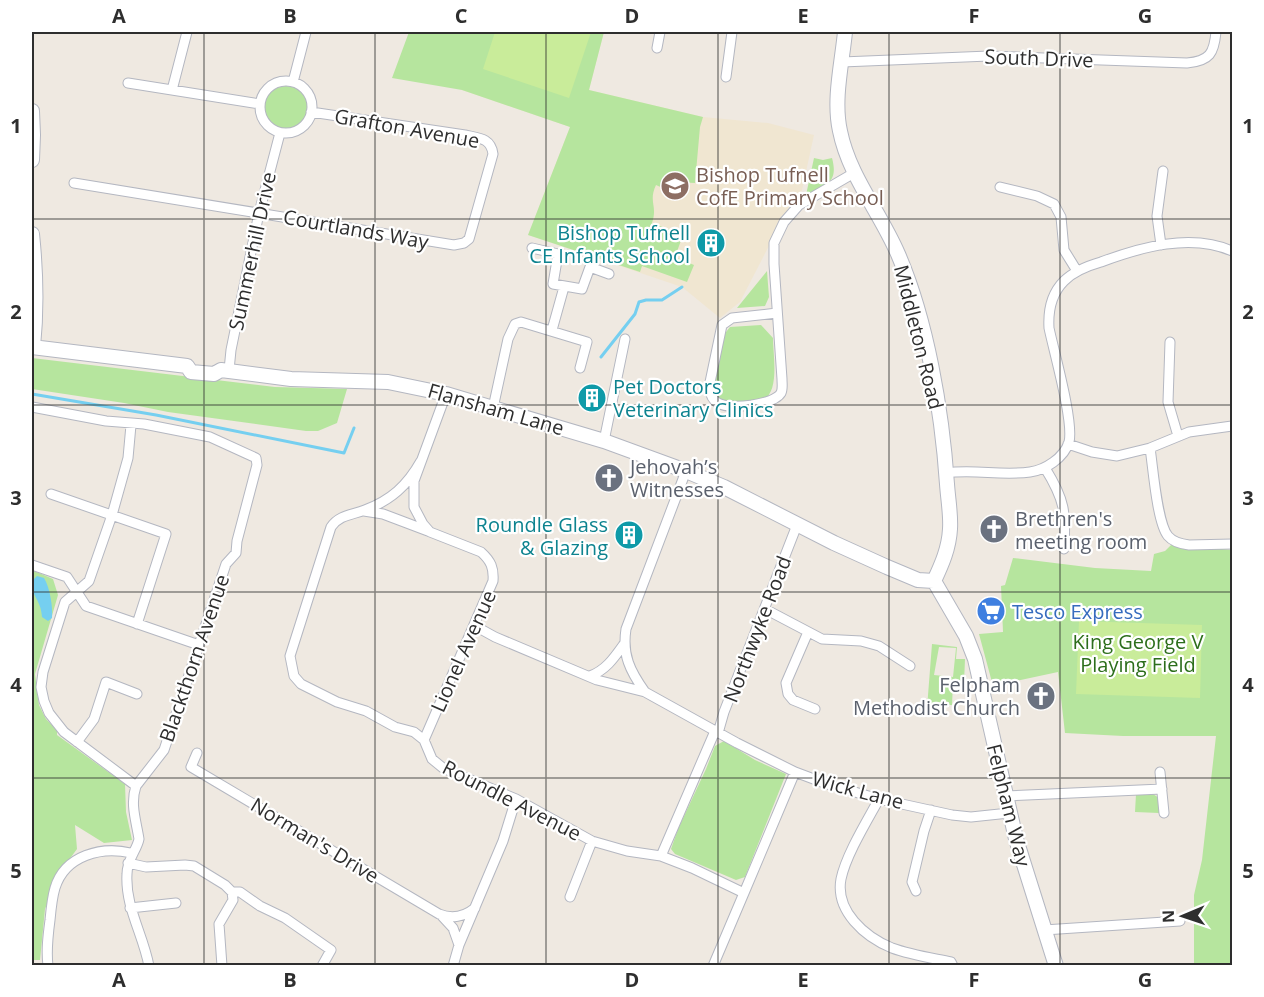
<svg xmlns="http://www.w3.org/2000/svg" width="1264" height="997" font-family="'Open Sans',sans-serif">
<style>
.education{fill:#f0e6d1}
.green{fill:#b6e59e;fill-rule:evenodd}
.pitch{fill:#c9ec9a}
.water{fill:#75cff0}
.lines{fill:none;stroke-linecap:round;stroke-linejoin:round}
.stream{stroke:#75cff0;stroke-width:3}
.street-casing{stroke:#b4b7c1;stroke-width:11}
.secondary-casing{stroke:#b4b7c1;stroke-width:16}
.street{stroke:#fff;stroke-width:9}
.secondary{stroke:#fff;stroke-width:14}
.grid{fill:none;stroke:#2e2e2e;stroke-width:1.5;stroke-opacity:0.55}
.labels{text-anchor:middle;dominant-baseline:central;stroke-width:4.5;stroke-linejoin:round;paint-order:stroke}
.street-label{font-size:20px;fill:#2e2e2e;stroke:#fff}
.education-label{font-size:20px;fill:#785e54;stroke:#fff;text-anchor:start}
.culture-label{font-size:20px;fill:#0d838f;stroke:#fff;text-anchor:end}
.worship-label{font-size:20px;fill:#5b616d;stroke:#fff;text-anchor:start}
.shop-label{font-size:20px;fill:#366cbe;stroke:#fff;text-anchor:start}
.park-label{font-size:20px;fill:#2c6e1b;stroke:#fff}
.neatline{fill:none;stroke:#2e2e2e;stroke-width:2}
.grid-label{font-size:20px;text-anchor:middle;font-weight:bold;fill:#2e2e2e}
</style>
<rect width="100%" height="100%" fill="#efe9e1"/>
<path class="education" d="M604 32 589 90 703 117 768 123 814 135 800 199 789 207 740 302 720 318 682 287 528 235 570 127 462 90Z"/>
<path class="green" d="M409 32H604L589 90 703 117 700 127 695 183 676 182 674 193 656 185C648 202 658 205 652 223L683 235 675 257 694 265 687 282 642 266 640 272 528 235 570 127 462 90 392 78Z
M264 108a22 22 0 1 1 44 0a22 22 0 1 1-44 0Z
M814 158 823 160 832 158C839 184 825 184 806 195Z
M767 271 769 297 765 306 737 308Z
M761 325 773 338C773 354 780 392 763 400L726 402C718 400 716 397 713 389L722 337 730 327Z
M32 358 275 387 347 389 337 423 318 431H306L168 412 124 403 32 389Z
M1172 544 1232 550V965H1194V895L1202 860 1216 736H1123L1065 733 1058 672 993 686 979 634 1003 632 1001 586 1005 585 1013 558 1095 568 1151 571 1154 554 1165 551Z
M32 570 53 579 58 595 35 674 39 705 46 719 57 730V735L125 784 126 812 132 840 104 843 75 825 77 849 60 872 45 909 40 960H32Z
M932 644 957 647 956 659H965L964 683H953L952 705H931L927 708ZM939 647 956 648 953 677 934 675Z
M724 741 755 760 786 774 745 877 736 880 675 854 671 849 678 829 706 769 715 746Z
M1136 794H1153L1159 798V813L1135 812Z"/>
<path class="pitch" d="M495 32H591L569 98 483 69Z
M1079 621 1202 625 1200 698 1076 694Z"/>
<path class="water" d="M37 576 44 578C50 587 53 608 52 618L48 621 42 617C41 599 31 597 32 581Z"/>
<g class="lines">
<path class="stream" d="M601 357 635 314 639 302 646 300H662L682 287
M32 394 156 415 344 453 354 428"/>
<g class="street-casing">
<path id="street" d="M657 48 660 32
M842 62 989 56 1187 63C1210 61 1214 53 1216 32
M726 77 732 32
M260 107a26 26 0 1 1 52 0a26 26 0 1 1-52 0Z
M293 82 306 32
M128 83 260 104
M172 90 187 32
M74 183 454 245 464 243 469 239 493 154C491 138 479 138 465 135L311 112
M1000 187 1037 196 1054 204 1061 217 1064 250 1077 271
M1161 245 1157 216 1163 171
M532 248 558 254 553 284 582 289 590 267 609 274
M777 313 732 318 722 325 709 387C710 394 712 400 718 403 729 410 774 405 781 393 783 389 782 384 782 379L774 264V243L784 222 799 205 854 173
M552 330 564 287
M1170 342 1168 402 1178 436
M229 370 231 350 259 213 280 133
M32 407 106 421 144 424 210 437 256 458 257 465 237 541 236 553 226 564 164 750 136 786C130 804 136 820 139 839 137 850 127 859 127 874 125 907 143 934 149 966
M493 408 508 339 515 324 521 322 587 342 580 368
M131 425 128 458 112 515 89 581 65 602 43 672 41 687 44 701 49 713 64 732 136 786
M604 441 625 339
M1068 444 1092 452 1117 456 1150 448 1189 432 1232 426
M1150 448C1153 467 1157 523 1168 536 1173 542 1181 544 1189 545L1232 544
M421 461C407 486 391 500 365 510 352 515 339 515 331 527L290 656 294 676 301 684 337 702 366 711 395 727 414 732 424 740 432 759 443 768 516 799 592 841 627 851 661 856
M1045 468C1065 500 1066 512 1064 549
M946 473C974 469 1002 476 1030 472 1045 470 1064 458 1069 442 1074 422 1054 352 1049 328 1048 311 1051 294 1064 281 1074 271 1087 266 1101 262 1141 247 1191 233 1232 251
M51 494 166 534 137 624
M364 511 383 514 428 531
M32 565 67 577 86 606 199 645
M765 609 822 639 861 641 879 646 910 666
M475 626 495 637 597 680 645 692 737 743 795 772 827 784 879 799 952 815 971 817 1009 813
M808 632 786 683 788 694 793 700 815 709
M590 676C606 670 614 658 624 644
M645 692C630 671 622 655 626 629L686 471
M715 731 661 856 692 868 744 893 795 772
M718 733 724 712 797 525
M424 740 493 581C494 568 491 561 481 552L430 532 423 524 414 507V481L446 394
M77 742 94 719 106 682 137 694
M197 753 191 767 439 914C451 919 464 917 475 908
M1160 772 1164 813
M1005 796 1162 789
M879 799C867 821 846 855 841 879 835 911 865 937 892 948 911 955 932 958 951 962L953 966
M128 863 146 867 185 865 194 866 225 885 232 892 233 900 219 924 222 966
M916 891 912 882 924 831 931 810
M232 892H240L260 906 285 918 331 950 322 966
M570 897 592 841
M130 908 176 903
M441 915 453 928 459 945
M1044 930 1180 921
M48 966C46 950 48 935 50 920 51 909 52 898 55 888 65 855 102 846 131 853
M453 966 459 945 503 841 516 799
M713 966 744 893"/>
</g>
<g class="secondary-casing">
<path id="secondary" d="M845 32C842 63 833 100 840 131 849 176 880 212 898 254 927 321 942 411 947 484 948 499 951 515 950 529 949 548 942 564 934 581
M32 111 33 135 32 160
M32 234C36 272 37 308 33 347
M32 347 187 366 191 372 214 374 221 370 291 379 388 382 446 394 604 441 686 471 724 487 834 543 887 567 918 580 934 581
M934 581 966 636 975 659 1016 839 1056 966"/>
</g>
<use href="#street" class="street"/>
<use href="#secondary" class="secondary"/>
</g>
<path class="grid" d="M204 32V966M375 32V966M546 32V966M718 32V966M889 32V966M1060 32V966M32 219H1232M32 405H1232M32 592H1232M32 778H1232"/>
<defs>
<g id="school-disc" transform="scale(1.5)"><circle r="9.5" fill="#8d6e63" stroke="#fff"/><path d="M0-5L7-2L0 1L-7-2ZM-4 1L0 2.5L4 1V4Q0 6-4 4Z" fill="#fff"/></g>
<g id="building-disc" transform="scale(1.5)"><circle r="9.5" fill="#0f9aa8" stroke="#fff"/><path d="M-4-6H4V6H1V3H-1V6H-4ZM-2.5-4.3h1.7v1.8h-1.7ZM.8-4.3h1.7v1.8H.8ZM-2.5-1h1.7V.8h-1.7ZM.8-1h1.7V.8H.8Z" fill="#fff"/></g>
<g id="church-disc" transform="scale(1.5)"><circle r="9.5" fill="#6b7280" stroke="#fff"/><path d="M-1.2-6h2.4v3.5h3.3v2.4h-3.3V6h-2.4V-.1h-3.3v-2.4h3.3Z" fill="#fff"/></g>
<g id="supermarket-disc" transform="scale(1.5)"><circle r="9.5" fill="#3f7fe0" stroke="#fff"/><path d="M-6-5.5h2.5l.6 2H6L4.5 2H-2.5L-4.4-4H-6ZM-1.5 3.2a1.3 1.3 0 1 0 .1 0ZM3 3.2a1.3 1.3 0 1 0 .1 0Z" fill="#fff"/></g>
</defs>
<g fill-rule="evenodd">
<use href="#school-disc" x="675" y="186"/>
<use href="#building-disc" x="711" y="243"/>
<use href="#building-disc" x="592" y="398"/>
<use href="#church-disc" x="609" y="478"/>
<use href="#church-disc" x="994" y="529"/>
<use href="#building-disc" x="629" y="535"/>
<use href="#supermarket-disc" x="991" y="611"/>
<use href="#church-disc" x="1041" y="696"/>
</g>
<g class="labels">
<g class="street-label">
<text transform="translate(1039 58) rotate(2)">South Drive</text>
<text transform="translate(407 128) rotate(10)">Grafton Avenue</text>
<text transform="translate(356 229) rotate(10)">Courtlands Way</text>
<text transform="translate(252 251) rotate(-78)">Summerhill Drive</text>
<text transform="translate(919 337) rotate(76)">Middleton Road</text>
<text transform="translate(496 409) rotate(16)">Flansham Lane</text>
<text transform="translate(757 629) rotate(-69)">Northwyke Road</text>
<text transform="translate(463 651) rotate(-66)">Lionel Avenue</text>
<text transform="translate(194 658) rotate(-71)">Blackthorn Avenue</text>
<text transform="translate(858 790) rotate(15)">Wick Lane</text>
<text transform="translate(512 800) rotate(27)">Roundle Avenue</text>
<text transform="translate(1009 805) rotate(76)">Felpham Way</text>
<text transform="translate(315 840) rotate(31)">Norman's Drive</text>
</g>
<g class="education-label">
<text x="696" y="174">Bishop Tufnell<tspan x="696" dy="23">CofE Primary School</tspan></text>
</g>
<g class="culture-label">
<text x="690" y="232">Bishop Tufnell<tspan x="690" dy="23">CE Infants School</tspan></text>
<text x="613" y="386" text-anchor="start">Pet Doctors<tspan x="613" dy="23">Veterinary Clinics</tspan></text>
<text x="608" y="524">Roundle Glass<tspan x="608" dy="23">&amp; Glazing</tspan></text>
</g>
<g class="worship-label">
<text x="630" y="466">Jehovah’s<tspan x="630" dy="23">Witnesses</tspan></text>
<text x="1015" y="518">Brethren's<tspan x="1015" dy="23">meeting room</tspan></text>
<text x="1020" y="684" text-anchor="end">Felpham<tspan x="1020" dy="23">Methodist Church</tspan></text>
</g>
<g class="shop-label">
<text x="1012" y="611">Tesco Express</text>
</g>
<g class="park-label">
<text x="1138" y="641">King George V<tspan x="1138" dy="23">Playing Field</tspan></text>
</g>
</g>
<rect width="1264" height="997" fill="none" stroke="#ffffff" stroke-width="66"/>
<g transform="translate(1183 916) rotate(268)" stroke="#ffffff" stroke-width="4.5" paint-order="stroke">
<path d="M0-4.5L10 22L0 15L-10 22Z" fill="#2e2e2e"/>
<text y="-9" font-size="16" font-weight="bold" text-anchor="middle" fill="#2e2e2e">N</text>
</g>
<rect x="33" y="33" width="1198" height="931" class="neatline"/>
<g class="grid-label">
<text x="119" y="23">A</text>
<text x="290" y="23">B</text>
<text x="461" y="23">C</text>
<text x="632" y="23">D</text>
<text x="803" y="23">E</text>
<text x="974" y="23">F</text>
<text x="1145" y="23">G</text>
<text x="16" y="133">1</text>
<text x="1248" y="133">1</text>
<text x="16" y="319">2</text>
<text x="1248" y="319">2</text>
<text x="16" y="505">3</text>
<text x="1248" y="505">3</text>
<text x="16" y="692">4</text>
<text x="1248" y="692">4</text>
<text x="16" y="878">5</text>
<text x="1248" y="878">5</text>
<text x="119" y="987">A</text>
<text x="290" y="987">B</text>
<text x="461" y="987">C</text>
<text x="632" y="987">D</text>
<text x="803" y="987">E</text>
<text x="974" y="987">F</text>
<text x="1145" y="987">G</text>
</g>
</svg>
